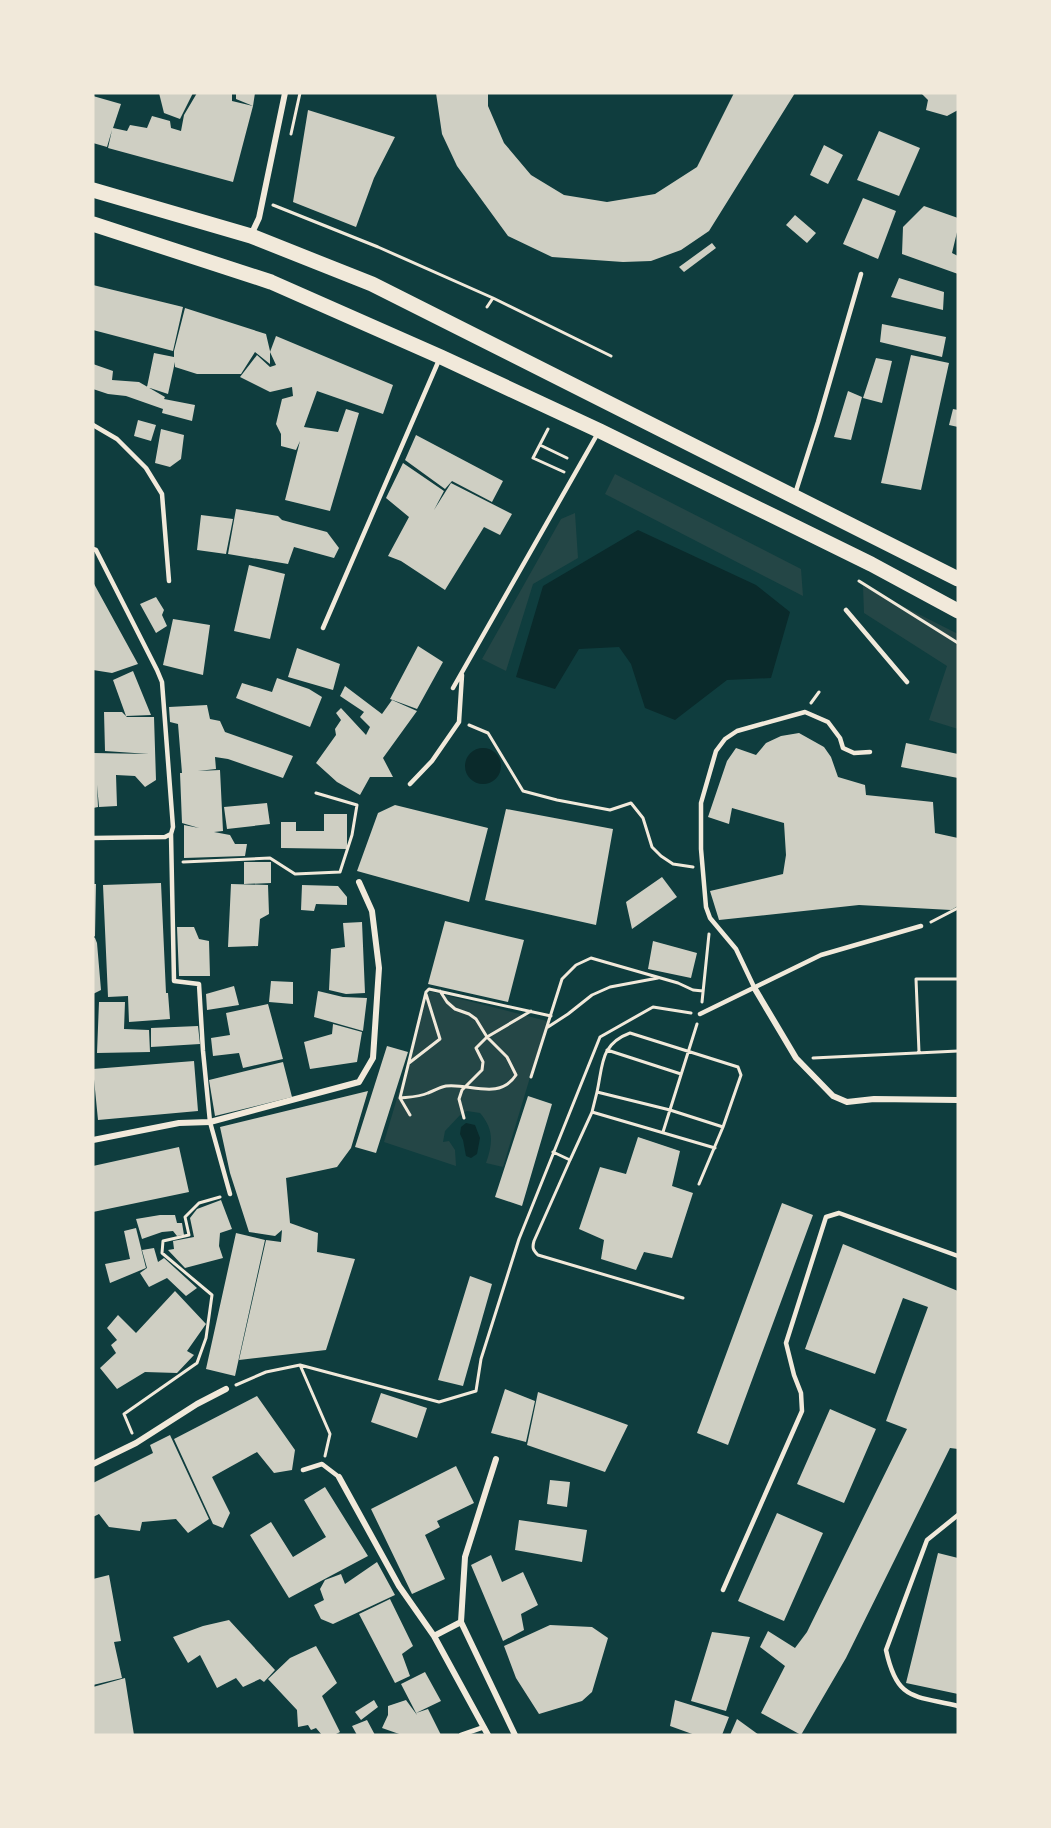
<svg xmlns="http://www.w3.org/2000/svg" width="1051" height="1828" font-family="'PT Sans Narrow',sans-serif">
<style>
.green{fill:#244646}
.water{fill:#0a2a2b}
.building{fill:#cfcfc3}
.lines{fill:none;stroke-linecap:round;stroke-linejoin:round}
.path{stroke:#f1e9da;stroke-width:3}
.service{stroke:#f1e9da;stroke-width:4.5}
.minor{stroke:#f1e9da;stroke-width:6}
.primary{stroke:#f1e9da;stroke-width:15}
</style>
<rect width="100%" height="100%" fill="#0f3d3e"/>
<path class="green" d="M615 474 801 569 803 596 605 494Z
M575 513 578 558 533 584 506 671 482 659 561 519Z
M863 586 958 634V729L929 720 947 666 864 613Z
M429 991 547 1021 503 1167 486 1163C493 1143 494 1129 480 1113L467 1111 461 1114 445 1131 443 1142 449 1141 455 1150 456 1166 384 1142Z"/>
<path class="water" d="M638 530 756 585 790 612 771 678 727 680 675 720 645 708 631 664 619 647 579 649 555 689 516 677 543 586Z
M465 766a18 18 0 1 1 36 0a18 18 0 1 1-36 0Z
M466 1123 475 1125 480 1138 477 1154 471 1158 466 1156 463 1140 460 1134 461 1127Z"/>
<path class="building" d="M159 93H193L180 119 164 113Z
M197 93H232V101L253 106 233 182 108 148 112 130 107 147 93 143V96L121 104 113 128 127 131 130 125 147 128 152 116 170 121 171 128 181 131 184 115Z
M236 93H255L253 106 236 99Z
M436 93H488V106L504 143 531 175 564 195 607 202 655 194 697 167 734 93H795L709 231 681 250 651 261 623 262 552 257 508 236 457 166 442 134Z
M921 93H958V110L947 116 926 110 928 100Z
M308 110 395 137 374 178 356 227 293 202Z
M879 131 920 148 899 196 857 180Z
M824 145 843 155 828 184 810 175Z
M863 198 896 211 878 259 843 244Z
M924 206 958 218V228L952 253 958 256V274L902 254 903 227Z
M795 215 816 233 807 243 786 225Z
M712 243 716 248 684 272 679 267Z
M899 278 944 292 943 310 891 297Z
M93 285 183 307 173 351 93 330Z
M185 308 266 334 270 351V364L255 352 241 374H197L175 367V362L168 394 147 387 154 353 174 357V351Z
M882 324 946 337 942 357 880 342Z
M276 336 393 385 383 414 317 391 304 427 338 432 346 409 359 413 330 511 285 500 300 441 296 450 281 446V434L276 424 282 399 293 396 292 387 270 392 240 377 257 355 270 367 276 365 270 352Z
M911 355 949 363 921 490 881 483Z
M876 358 892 361 882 403 863 398Z
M93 364 113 371 112 380 139 382 165 397 164 399 195 405 192 421 162 413 163 409 126 396 108 394 93 389Z
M848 391 862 397 851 440 834 437Z
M953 409 958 410V427L949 425Z
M138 420 156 425 151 441 134 436Z
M161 429 184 435 181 459 170 467 155 463Z
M416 435 503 481 492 502 452 481 445 489 405 460Z
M403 463 444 491 434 510 451 483 512 514 500 535 484 527 445 590 401 561 388 556 409 517 386 498Z
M236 509 278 516 282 520 327 532 339 548 334 558 294 547 288 564 228 554Z
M201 515 233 519 226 554 197 550Z
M249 565 285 574 270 639 234 631Z
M93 582 138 664 112 673 93 670Z
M156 597 164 610 162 615 167 626 156 633 140 604Z
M173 619 210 625 203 675 163 665Z
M418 646 443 662 417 709 390 699Z
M297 648 340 664 333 690 288 677Z
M133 671 151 715 126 716 113 680Z
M277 678 309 689 322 697 310 727 236 698 242 683 272 692Z
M345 686 382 714 392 700 417 711 383 758 393 777H370L360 795 337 782 316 763 336 735 335 729 341 720 336 713 341 708 366 735 370 727 360 717 364 712 340 696Z
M207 705 210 719 220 721 225 732 293 756 283 778 228 759 215 757 216 769 198 771 220 770 223 831 214 832 230 835 235 844H247L245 856 184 858V825L199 828 182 823 180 773H182L178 724 170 722 169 707Z
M104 712H122L127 717H154L156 780 145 787 135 776 116 775 117 806 99 807 97 785 98 807 93 808V753L149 754 105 751Z
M799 733 824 747 831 757 838 777 865 785 866 795 933 802 935 833 958 838V906L951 910 859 905 719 920 710 891 783 874 786 855 784 823 732 808 729 824 708 817 727 761 736 748 756 755 766 743 781 736Z
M906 743 958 754V778L901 767Z
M267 803 270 824 227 829 224 807Z
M395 805 488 828 469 902 357 871 378 813Z
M506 809 613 829 596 925 485 900Z
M324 814H347V849L281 848V822H296V831H324Z
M244 862H271V883L244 884Z
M662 877 677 897 632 929 626 902Z
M161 883 166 993H168L170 1019 129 1022 128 996 108 997 103 885Z
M93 884H96L95 936H93Z
M231 884 268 885 269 914 260 919 258 946 228 947Z
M302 885 338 886 347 897V905L316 904 314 911 301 910Z
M445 921 524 940 508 1002 428 984Z
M362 922 365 993 346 994 329 990 331 949 345 947 343 923Z
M177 927H194L199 939 209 941 210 976H179Z
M93 938H95L97 943 101 990 93 994Z
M653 941 697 953 691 978 648 969Z
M271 981 293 982V1004L269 1002Z
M234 986 239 1005 207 1010 206 994Z
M318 991 343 997 367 998 363 1031 314 1017Z
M99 1002H125L124 1029 149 1030 150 1052 97 1053Z
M268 1004 283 1059 243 1068 239 1053 213 1056 211 1038 230 1035 226 1013Z
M333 1024 362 1032 357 1062 310 1069 304 1042 332 1034Z
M198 1026 200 1044 151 1047V1028Z
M387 1046 408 1052 376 1153 355 1147Z
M194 1061 198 1111 98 1120 93 1069Z
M283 1062 292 1097 215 1116 209 1080Z
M368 1091 351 1148 337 1167 286 1178 290 1223 318 1233 317 1252 355 1259 326 1350 239 1360 266 1240 281 1242 282 1230 275 1236 249 1232 230 1173 220 1127Z
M528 1096 552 1104 522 1206 495 1197Z
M638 1137 680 1151 672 1186 693 1193 672 1258 644 1252 636 1270 601 1259 604 1240 579 1229 600 1167 626 1174Z
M179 1147 189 1192 93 1212V1166Z
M221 1200 232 1229 220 1233 219 1246 223 1258 185 1268 168 1250 174 1249 173 1241 194 1237 190 1218 197 1209Z
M782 1203 813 1215 728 1445 697 1433Z
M160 1215H175L177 1223H182L184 1235 177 1236 173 1231 162 1232 142 1239 136 1219Z
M136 1228 146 1268 110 1283 105 1264 130 1259 124 1231Z
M236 1233 265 1240 235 1376 206 1369Z
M843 1244 958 1291V1449L950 1448 846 1658 801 1735 761 1713 785 1666 760 1647 768 1631 795 1648 807 1632 907 1429 886 1421 928 1307 903 1298 875 1374 805 1349Z
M154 1248 158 1262 164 1258 197 1288 186 1296 167 1278 149 1287 140 1273 147 1268 142 1250Z
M470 1276 492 1284 463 1386 438 1380Z
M175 1291 206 1324 187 1351 194 1355 177 1373 145 1372 117 1389 100 1368 116 1353 111 1345 117 1340 107 1328 118 1315 136 1333Z
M505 1389 535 1401 526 1442 491 1433Z
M538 1392 628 1425 605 1472 527 1445Z
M381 1393 427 1408 417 1438 371 1422Z
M257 1396 295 1450 292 1470 274 1473 257 1452 212 1477 230 1513 223 1528 213 1524 174 1439Z
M830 1409 876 1429 844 1503 797 1484Z
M170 1435 209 1519 188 1533 176 1519 142 1522 140 1531 109 1527 99 1514 93 1517V1483L153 1453 150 1445Z
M456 1466 474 1503 437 1521 440 1527 425 1535 445 1579 412 1594 371 1509Z
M550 1480 570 1482 567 1507 547 1504Z
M325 1487 368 1556 289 1598 250 1535 271 1522 293 1557 326 1537 304 1500Z
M777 1513 823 1533 784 1621 738 1601Z
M519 1520 587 1530 582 1562 515 1550Z
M938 1553 958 1558V1694L906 1683Z
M491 1555 502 1582 523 1572 538 1605 521 1614 524 1630 503 1641 471 1565Z
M377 1562 395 1595 333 1624 321 1619 314 1605 324 1600 320 1589 325 1580 341 1574 345 1584Z
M109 1575 121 1641 114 1642 122 1678 93 1685V1579Z
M390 1599 413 1646 402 1654 410 1676 395 1683 359 1614Z
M229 1620 275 1670 264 1682 260 1679 243 1687 236 1678 217 1688 200 1655 188 1663 173 1637 203 1626Z
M550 1625 592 1627 608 1638 592 1692 582 1701 539 1714 516 1678 504 1646Z
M712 1632 750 1637 726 1711 691 1701Z
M316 1646 337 1683 322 1696 340 1732 334 1735H322L316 1728 311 1730 308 1725 298 1727 297 1710 268 1679 290 1658Z
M425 1672 441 1701 416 1713 401 1684Z
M125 1678 134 1735H94L93 1687Z
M374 1700 378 1707 361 1720 355 1712Z
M406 1700 417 1715 416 1713 428 1709 441 1735H402L382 1728 388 1715V1706Z
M675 1700 729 1717 722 1735H695L670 1726Z
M737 1719 759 1735H730Z
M367 1720 375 1735H357L352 1726Z"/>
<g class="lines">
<path class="path" d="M291 134 300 93
M273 205 378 247 493 298 611 356
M487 307 493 298
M548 429 533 458 564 472
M540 445 567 458
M859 581 958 643
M811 703 819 692
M469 725 488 733 523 791 557 800 610 810 631 803 643 818 652 847 661 856 673 864 693 867
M183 862 270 858 295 874 340 872 352 835 357 805 316 793
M931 922 958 908
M702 1002 709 934
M548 1027 568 1014 592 995 610 987 658 978
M607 1050 681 1074
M919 1052 916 979H958
M813 1058 958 1051
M409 1063 440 1039 426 994
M531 1077 562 979 576 965 591 958 678 983 693 990 703 991
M597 1092C603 1065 600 1044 630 1033L738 1067 741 1075 723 1127
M400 1098C410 1097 419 1097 428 1093 434 1091 440 1087 446 1086 470 1083 499 1101 516 1075L507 1057 487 1037 476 1019 469 1014 455 1009 447 1002 440 991
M592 1112 597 1092 670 1110 723 1127 699 1184
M410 1115 400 1098 426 992 429 989 551 1016
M464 1118 459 1099 462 1090 482 1070 483 1062 476 1048 487 1037 531 1011
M663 1132 697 1024
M553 1152 570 1160 534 1241C532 1248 533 1250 538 1255L683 1298
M570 1160 592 1112 715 1148
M300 1365 330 1434 325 1456
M236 1385 266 1372 300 1365 439 1402 476 1391 481 1359 519 1239 600 1037 653 1007 691 1013
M132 1433 124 1414 197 1363 206 1338 212 1295 162 1253 163 1241 189 1235 185 1217 199 1203 220 1197"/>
<path class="service" d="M93 425 117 439 146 468 162 494 169 581
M795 494 818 422 861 274
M93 549 96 550 157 670 162 682 173 827 171 834 165 837 93 838
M846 610 907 682
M323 628 439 360
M453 688 598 433
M410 784 432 761 459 722 462 675
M171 834 174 981 199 984 203 1051 210 1122 230 1194
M755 989 736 949 710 918 706 907 701 849V803L716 751 725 739 737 731 805 712 828 722 840 738 843 748 854 753 870 752
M700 1014 821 955 921 926
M303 1470 322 1464 339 1477
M958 1515 927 1540 886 1650C897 1701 913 1695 958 1706
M723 1590 802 1411 801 1393 794 1375 786 1343 826 1217 839 1213 958 1256
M461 1735 484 1727"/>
<path class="minor" d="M251 235 259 218 285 93
M755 989 796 1058 833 1096 847 1102 874 1099 958 1100
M93 1140 179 1123 210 1122 359 1082 373 1058 379 968 372 911 359 882
M496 1459 465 1557 461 1622 515 1735
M93 1464 136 1443 197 1404 226 1389
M339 1477 399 1586 434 1636 488 1735
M434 1636 461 1622"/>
<path class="primary" d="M93 190 251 236 372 284 958 579
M93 224 271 282 441 357 600 431 871 564 958 611"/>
</g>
<rect width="1051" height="1828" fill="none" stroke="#f1e9da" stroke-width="189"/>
</svg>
